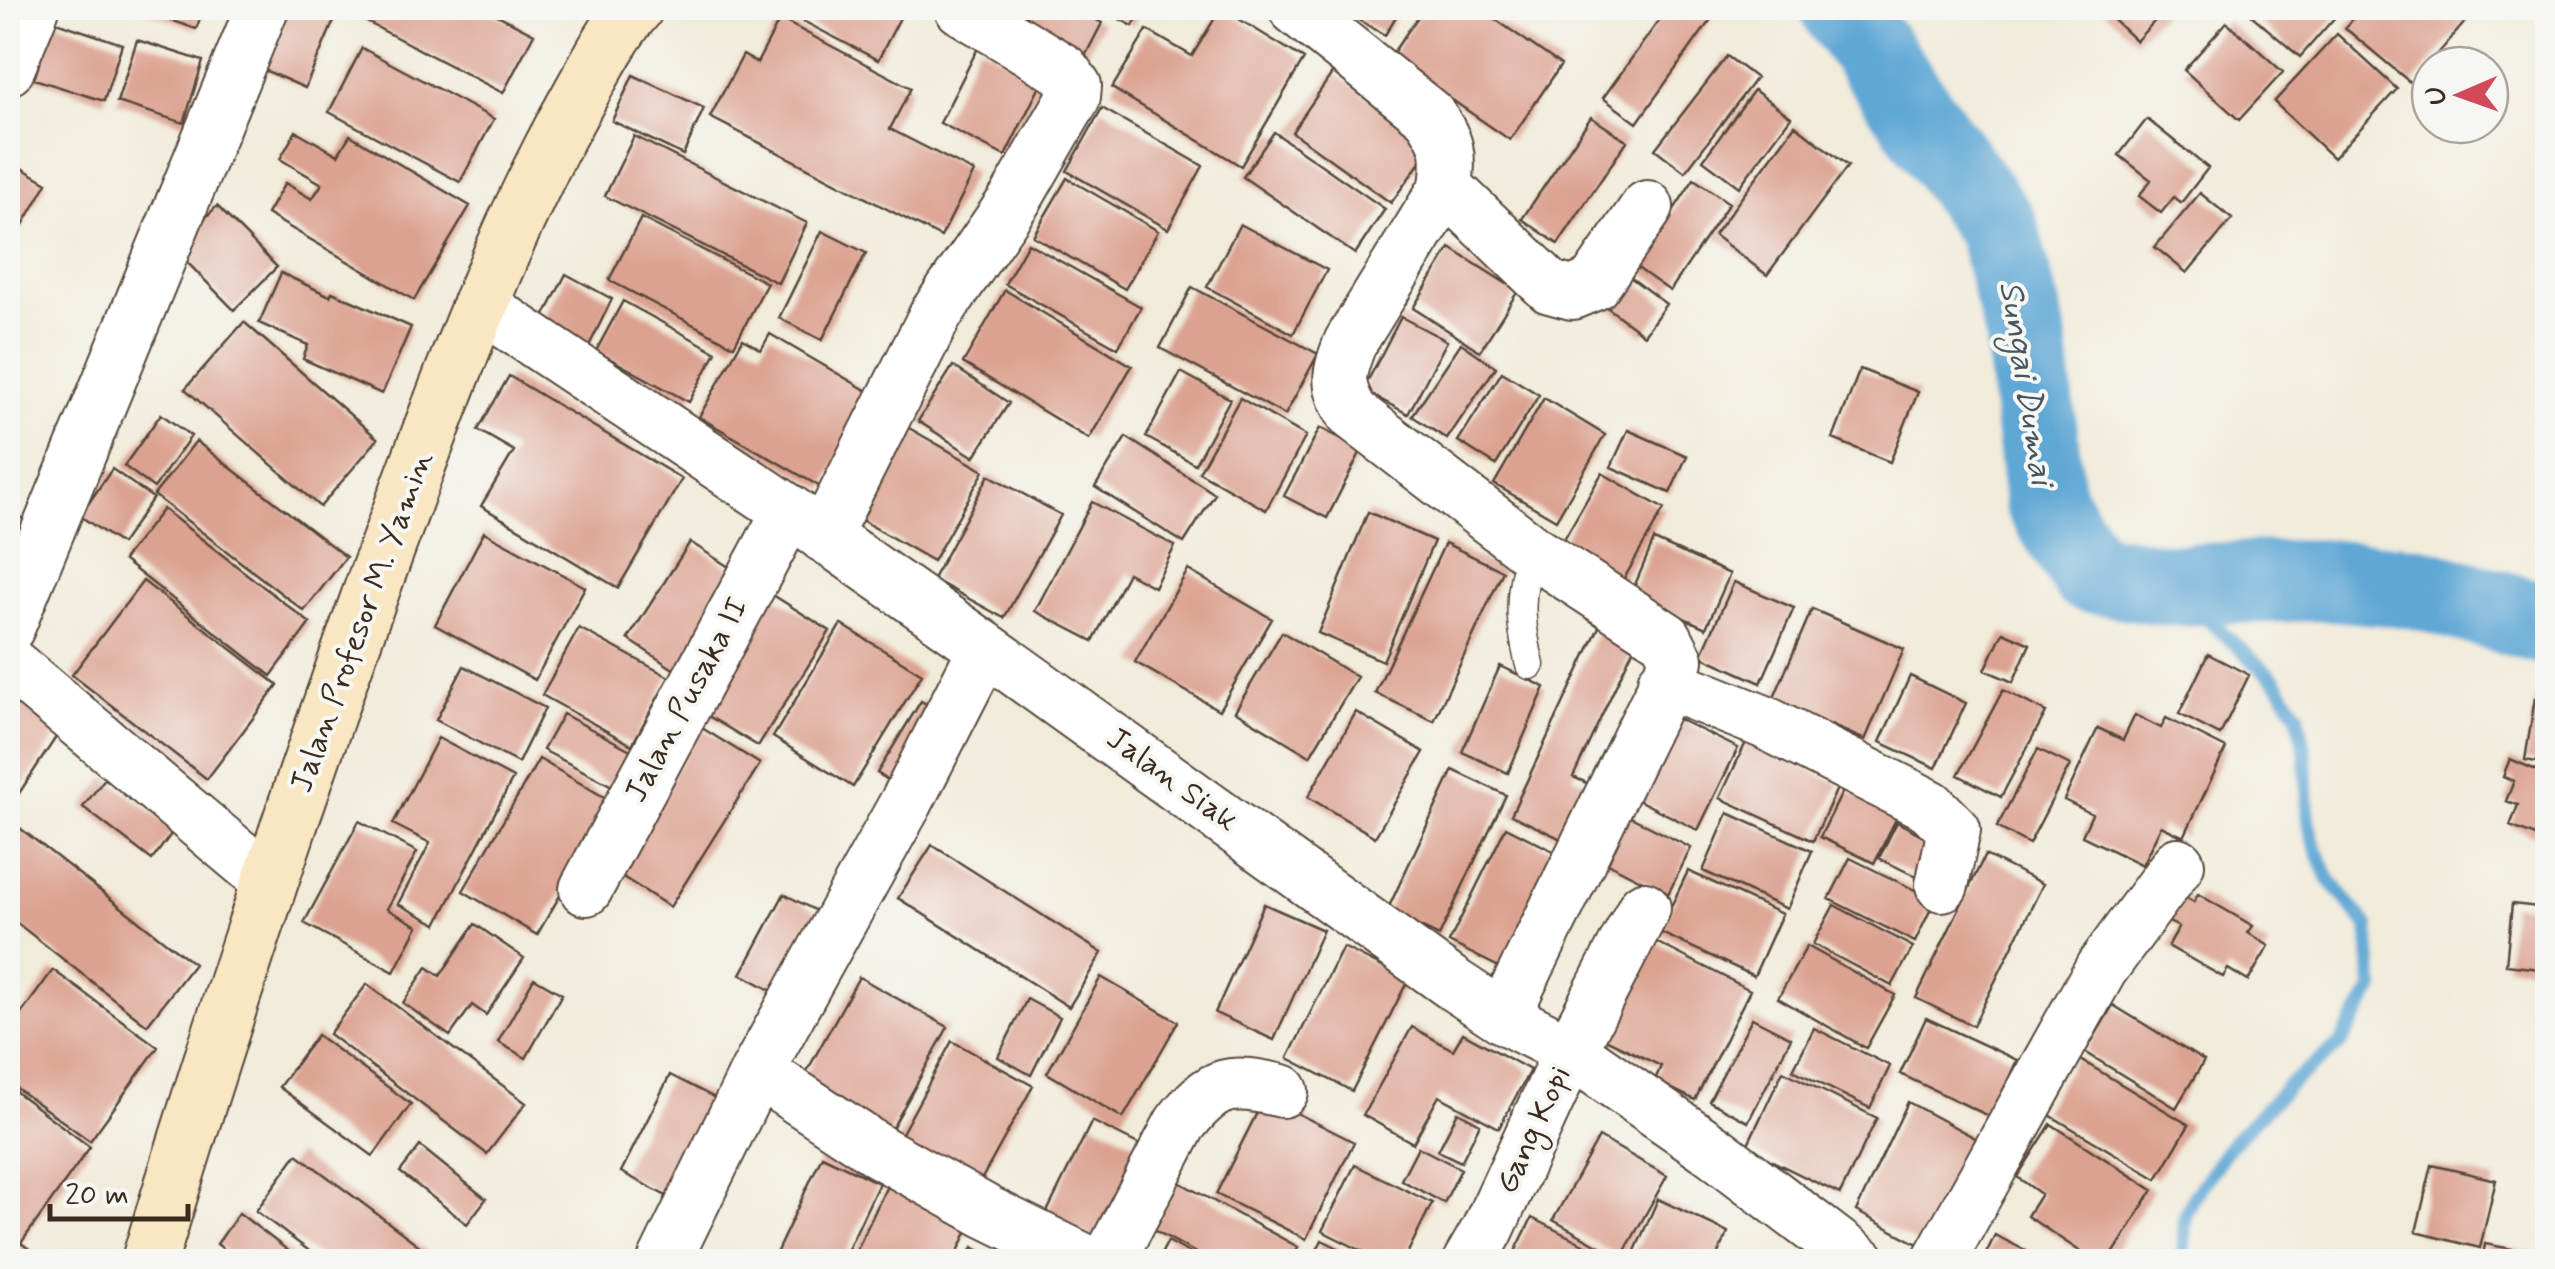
<svg xmlns="http://www.w3.org/2000/svg" width="2555" height="1269" font-family="Mynerve,sans-serif">
<style>
.lines{fill:none;stroke-linecap:round;stroke-linejoin:round}
.stream{stroke:#5ea7d5;stroke-width:14}
.river{stroke:#5ea7d5;stroke-width:82}
.building{fill:#dca291}
.lane-casing{stroke:#56473a;stroke-width:31}
.street-casing{stroke:#56473a;stroke-width:56}
.secondary-casing{stroke:#56473a;stroke-width:59}
.lane{stroke:#fff;stroke-width:28}
.street{stroke:#fff;stroke-width:52}
.secondary{stroke:#f9e7c3;stroke-width:55}
.labels{text-anchor:middle;dominant-baseline:central;stroke-width:8;stroke-linejoin:round;paint-order:stroke}
.street-label{font-size:32px;fill:#3b2a1e;stroke:#f6f6f2}
.water-label{font-size:35px;font-style:italic;fill:#47565e;stroke:#f6f6f2}
</style>
<rect width="100%" height="100%" fill="#f6f6f2"/>
<filter id="ink" filterUnits="userSpaceOnUse"><feTurbulence type="fractalNoise" baseFrequency=".01" numOctaves="2"/><feDisplacementMap in="SourceGraphic" scale="20" xChannelSelector="R" yChannelSelector="G"/><feConvolveMatrix kernelMatrix="1 2 1 2 8 2 1 2 1" color-interpolation-filters="sRGB"/></filter>
<filter id="wash" filterUnits="userSpaceOnUse"><feTurbulence type="fractalNoise" baseFrequency=".0048" numOctaves="4" result="noise"/><feDisplacementMap in="SourceGraphic" scale="40" xChannelSelector="R" yChannelSelector="G"/><feGaussianBlur stdDeviation="2.25" result="paint"/><feColorMatrix in="noise" values="0 0 0 0 0 0 0 0 0 0 0 0 0 0 0 0 0 1.4 0 .05"/><feComposite in="paint" operator="in"/></filter>
<g filter="url(#wash)">
<rect width="100%" height="100%" fill="#f1ebda"/>
<g class="lines">
<path class="stream" d="M2169 585 2275 680 2298 714 2306 756 2308 820 2313 840 2328 878 2368 927 2373 989 2340 1044 2289 1085 2230 1145 2194 1197 2185 1216 2183 1262"/>
<path class="river" d="M1841 8 1997 227 2025 332 2045 501 2089 572 2169 585 2329 580 2414 587 2548 625"/>
</g>
<g id="blocks">
<path class="building" d="M137 8H204L196 29Z
M275 8H317L336 16 305 88 251 64Z
M340 8H484L534 34 503 93Z
M778 8H905L878 60Z
M1030 8H1074L1102 23 1084 58 1020 24Z
M1099 8H1142L1133 26Z
M1221 8 1304 59 1241 166 1112 88 1147 30 1192 56Z
M1349 8H1401L1385 35 1346 13Z
M1424 8H1479L1561 65 1510 140 1390 57Z
M1668 8H1719L1637 123 1603 98Z
M2101 8H2167L2136 41Z
M2243 8H2343L2300 57Z
M2363 8H2451L2466 21 2412 84 2345 28Z
M780 19 911 88 890 129 974 172 941 237 710 117 743 55 757 63Z
M53 21 122 44 104 101 34 79Z
M2227 22 2283 72 2239 120 2184 70Z
M2337 34 2397 89 2333 158 2274 102Z
M137 40 203 61 184 123 117 102Z
M979 46 1044 78 1005 156 940 123Z
M362 48 494 119 460 182 329 112Z
M1727 56 1756 78 1685 172 1655 149Z
M1333 72 1433 144 1391 203 1292 132Z
M633 75 704 108 683 155 612 121Z
M1754 90 1791 117 1739 187 1703 160Z
M1102 108 1203 166 1168 229 1067 171Z
M1591 117 1627 141 1558 244 1522 219Z
M2147 119 2208 168 2181 203 2174 197 2161 213 2139 196 2151 180 2119 155Z
M1795 125 1848 166 1767 275 1714 235Z
M296 131 338 155 350 135 470 206 414 300 267 214 285 183 312 199 322 184 280 159Z
M1274 132 1385 209 1355 254 1243 177Z
M634 136 807 223 778 283 605 196Z
M8 160 47 183 8 251Z
M1067 178 1158 231 1125 289 1033 236Z
M1694 179 1729 203 1670 291 1636 267Z
M2200 193 2232 219 2187 273 2155 247Z
M217 206 277 267 234 310 174 249Z
M641 218 767 283 734 346 609 280Z
M1240 224 1327 270 1293 334 1207 287Z
M822 231 866 253 822 340 779 318Z
M1028 243 1141 307 1118 348 1005 284Z
M1450 248 1518 291 1480 351 1413 308Z
M1622 271 1666 304 1644 335 1600 302Z
M281 273 330 296 332 292 411 327 382 394 303 359 308 345 259 323Z
M566 274 612 299 587 350 540 325Z
M1192 287 1318 354 1285 415 1160 348Z
M1005 290 1132 366 1089 439 963 363Z
M623 301 716 352 689 402 596 351Z
M1401 317 1447 341 1408 414 1363 390Z
M244 322 378 439 320 507 185 389Z
M770 334 869 392 824 489 699 417 743 339 761 350Z
M1461 343 1496 367 1447 439 1412 416Z
M953 366 1009 403 974 457 918 421Z
M1860 369 1918 392 1890 462 1833 439Z
M1181 372 1230 399 1195 464 1146 437Z
M1502 372 1539 395 1496 465 1458 441Z
M509 376 682 479 618 588 481 506 514 451 478 430Z
M1240 398 1306 436 1266 510 1199 472Z
M1544 398 1605 435 1556 520 1494 484Z
M161 414 191 436 154 488 124 466Z
M902 424 984 471 933 561 851 514Z
M1320 428 1362 449 1327 518 1284 496Z
M1628 430 1687 456 1670 493 1611 467Z
M1126 437 1215 494 1184 543 1095 487Z
M196 441 346 557 304 611 154 495Z
M112 469 153 498 121 544 80 516Z
M1602 473 1664 509 1622 582 1560 546Z
M989 475 1061 515 1004 618 933 579Z
M1092 502 1175 546 1154 587 1128 573 1093 641 1035 611Z
M163 509 310 623 271 676 123 560Z
M8 512 24 519 8 556Z
M1368 512 1434 541 1383 661 1318 633Z
M484 532 585 587 535 680 435 625Z
M1654 540 1730 574 1706 628 1631 594Z
M690 542 746 578 684 676 628 639Z
M1445 543 1503 571 1434 721 1375 693Z
M1188 570 1272 619 1219 710 1135 662Z
M143 581 278 685 207 779 72 675Z
M1734 582 1794 608 1761 683 1701 656Z
M765 590 830 631 758 746 692 706Z
M1812 609 1904 649 1865 740 1773 700Z
M1606 612 1642 630 1573 777 1603 790 1576 846 1511 815Z
M841 624 922 674 853 787 773 737Z
M579 628 669 677 632 745 542 695Z
M1282 632 1357 677 1310 756 1235 711Z
M2003 632 2030 644 2013 682 1985 670Z
M2208 654 2249 675 2220 735 2179 714Z
M464 666 545 708 518 763 436 720Z
M1500 666 1545 687 1508 773 1462 752Z
M1910 676 1966 703 1936 768 1880 742Z
M2003 690 2046 712 2001 797 1958 775Z
M22 693 66 722 8 810V715Z
M2535 698 2548 700V764L2525 760Z
M921 701 944 714 900 787 877 773Z
M1356 712 1424 752 1375 837 1308 797Z
M563 714 638 754 620 790 543 750Z
M1668 714 1738 748 1698 830 1628 795Z
M2135 715 2161 728 2166 718 2226 748 2184 837 2161 826 2142 865 2082 836 2092 814 2064 800 2098 728 2123 740Z
M702 728 760 764 670 907 612 870Z
M438 738 513 778 437 924 398 904 430 843 393 824Z
M1747 740 1839 784 1813 841 1720 798Z
M2038 749 2070 765 2029 844 1997 827Z
M539 759 614 803 537 935 463 891Z
M2510 759 2548 775V841L2510 826 2518 805 2506 801 2514 781 2503 776Z
M1453 770 1506 795 1439 936 1387 911Z
M106 777 174 830 152 860 83 807Z
M1844 789 1898 815 1874 863 1820 837Z
M1621 812 1691 848 1668 894 1598 858Z
M1728 813 1812 851 1787 909 1703 871Z
M359 821 417 852 387 909 418 926 394 972 304 923Z
M1897 822 1935 842 1917 877 1879 858Z
M16 825 194 964 147 1025 8 916V836Z
M1506 827 1569 859 1513 974 1449 942Z
M932 845 1102 953 1069 1007 898 898Z
M1985 855 2043 884 1973 1026 1916 998Z
M1850 858 1935 900 1915 942 1829 899Z
M1688 871 1782 914 1754 976 1659 932Z
M784 894 833 920 789 1000 741 974Z
M2198 894 2253 926 2248 933 2269 946 2248 981 2228 969 2223 977 2168 946 2179 927 2167 921 2183 896 2194 902Z
M1264 904 1323 930 1274 1040 1215 1013Z
M2512 904 2548 908V970L2506 965Z
M1834 905 1913 947 1892 986 1813 944Z
M475 924 524 958 486 1015 472 1005 450 1036 403 1003 427 967 440 976Z
M1652 940 1750 990 1695 1100 1655 1080 1661 1066 1603 1038Z
M1807 946 1895 995 1866 1048 1778 998Z
M1343 947 1408 980 1352 1091 1288 1058Z
M53 970 158 1047 90 1141 8 1082V1004L21 1014Z
M859 977 948 1027 885 1141 796 1091Z
M1101 977 1178 1022 1123 1118 1047 1073Z
M534 978 562 994 526 1058 498 1042Z
M367 984 526 1103 487 1154 329 1034Z
M1027 999 1060 1017 1031 1075 998 1057Z
M2113 1005 2204 1061 2176 1108 2085 1052Z
M1752 1018 1791 1038 1748 1122 1709 1101Z
M1926 1018 2017 1060 1991 1117 1900 1074Z
M1412 1027 1453 1050 1463 1033 1530 1070 1499 1128 1439 1096 1413 1143 1363 1115Z
M1814 1028 1890 1066 1870 1108 1793 1070Z
M317 1035 411 1104 373 1156 279 1087Z
M952 1041 1033 1086 975 1191 895 1146Z
M2076 1057 2189 1125 2157 1179 2043 1111Z
M1783 1071 1877 1118 1840 1194 1746 1148Z
M670 1075 723 1102 674 1200 621 1172Z
M8 1086 90 1147 21 1243 47 1262H8Z
M1265 1097 1354 1142 1306 1239 1216 1194Z
M1908 1102 1977 1139 1918 1244 1856 1211Z
M1458 1112 1480 1124 1461 1162 1438 1151Z
M1092 1121 1152 1151 1106 1244 1046 1214Z
M2051 1124 2153 1190 2108 1262H2096L2027 1216 2041 1194 2017 1177Z
M1599 1137 1667 1176 1621 1258 1553 1220Z
M420 1146 486 1199 467 1224 400 1172Z
M1418 1147 1461 1169 1444 1203 1401 1180Z
M297 1154 441 1262H324L256 1211Z
M822 1156 879 1183 842 1262H772Z
M1355 1165 1432 1203 1403 1262H1384L1322 1231Z
M2432 1165 2496 1180 2480 1248 2416 1232Z
M1177 1181 1298 1247 1290 1262H1212L1151 1228Z
M887 1186 970 1226 953 1262H851Z
M1658 1199 1728 1232 1714 1262H1630Z
M239 1213 303 1262H240L217 1244Z
M1532 1218 1609 1257 1607 1262H1510Z
M1995 1235 2030 1253 2025 1262H1982Z
M1322 1240 1367 1262H1311Z
M1168 1241 1205 1262H1157Z
M2485 1244 2528 1252 2527 1262H2482Z
M973 1247 1002 1262H966Z"/>
</g>
</g>
<g filter="url(#ink)">
<use href="#blocks" fill-opacity="0" stroke="#56473a" stroke-width="2.5"/>
<g class="lines">
<g class="lane-casing">
<path id="lane" d="M1530 665C1519 619 1518 596 1531 550"/>
</g>
<g class="street-casing">
<path id="street" d="M1295 8 1429 115C1449 143 1450 153 1446 187L1350 343C1338 374 1335 385 1353 414L1531 550 1666 638 1677 660 1503 1017
M8 69 33 8
M1446 187 1550 287 1572 293 1594 284 1647 207
M479 304 789 511 985 648 1453 984 1503 1017 1570 1051 1714 1151 1860 1262
M824 536 936 314 1016 198 1074 97 1075 86 1063 70 961 8
M8 628 262 8
M8 662 270 882
M1664 682 1764 722 1930 806 1954 830 1942 885
M586 889 789 511
M757 1071 880 1152 987 1212 1088 1262
M664 1262 757 1071 907 801 985 648
M1108 1262 1180 1124C1214 1080 1230 1079 1282 1091
M1469 1262 1487 1231 1570 1051 1644 908
M1938 1262 2101 969 2178 864"/>
</g>
<g class="secondary-casing">
<path id="secondary" d="M149 1262C235 979 329 698 434 422 477 310 519 203 579 97 596 67 612 34 635 8"/>
</g>
<use href="#lane" class="lane"/>
<use href="#street" class="street"/>
<use href="#secondary" class="secondary"/>
</g>
</g>
<g class="labels">
<g class="street-label">
<text transform="translate(362 622) rotate(-70)">Jalan Profesor M. Yamin</text>
<text transform="translate(687 700) rotate(-62)">Jalan Pusaka II</text>
<text transform="translate(1172 780) rotate(36)">Jalan Siak</text>
<text transform="translate(1534 1130) rotate(-65)">Gang Kopi</text>
</g>
<g class="water-label">
<text transform="translate(2026 383) rotate(81)">Sungai Dumai</text>
</g>
</g>
<rect width="2555" height="1269" fill="none" stroke="#f6f6f2" stroke-width="40"/>
<g transform="translate(2460 95) rotate(268)"><circle r="48" fill="#f6f6f2" stroke="#aba49d" stroke-width="2.5"/>
<path d="M0-8L18 38L0 25L-18 38Z" fill="#d1495b"/>
<text y="-15" font-size="28" font-weight="bold" text-anchor="middle" fill="#3b2a1e">U</text>
</g>
<path d="M50 1204v15h138v-15" fill="none" stroke="#3b2a1e" stroke-width="5"/>
<text x="65" y="1204" font-size="30" fill="#3b2a1e" stroke="#f6f6f2" stroke-width="8" paint-order="stroke">20 m</text>
</svg>
